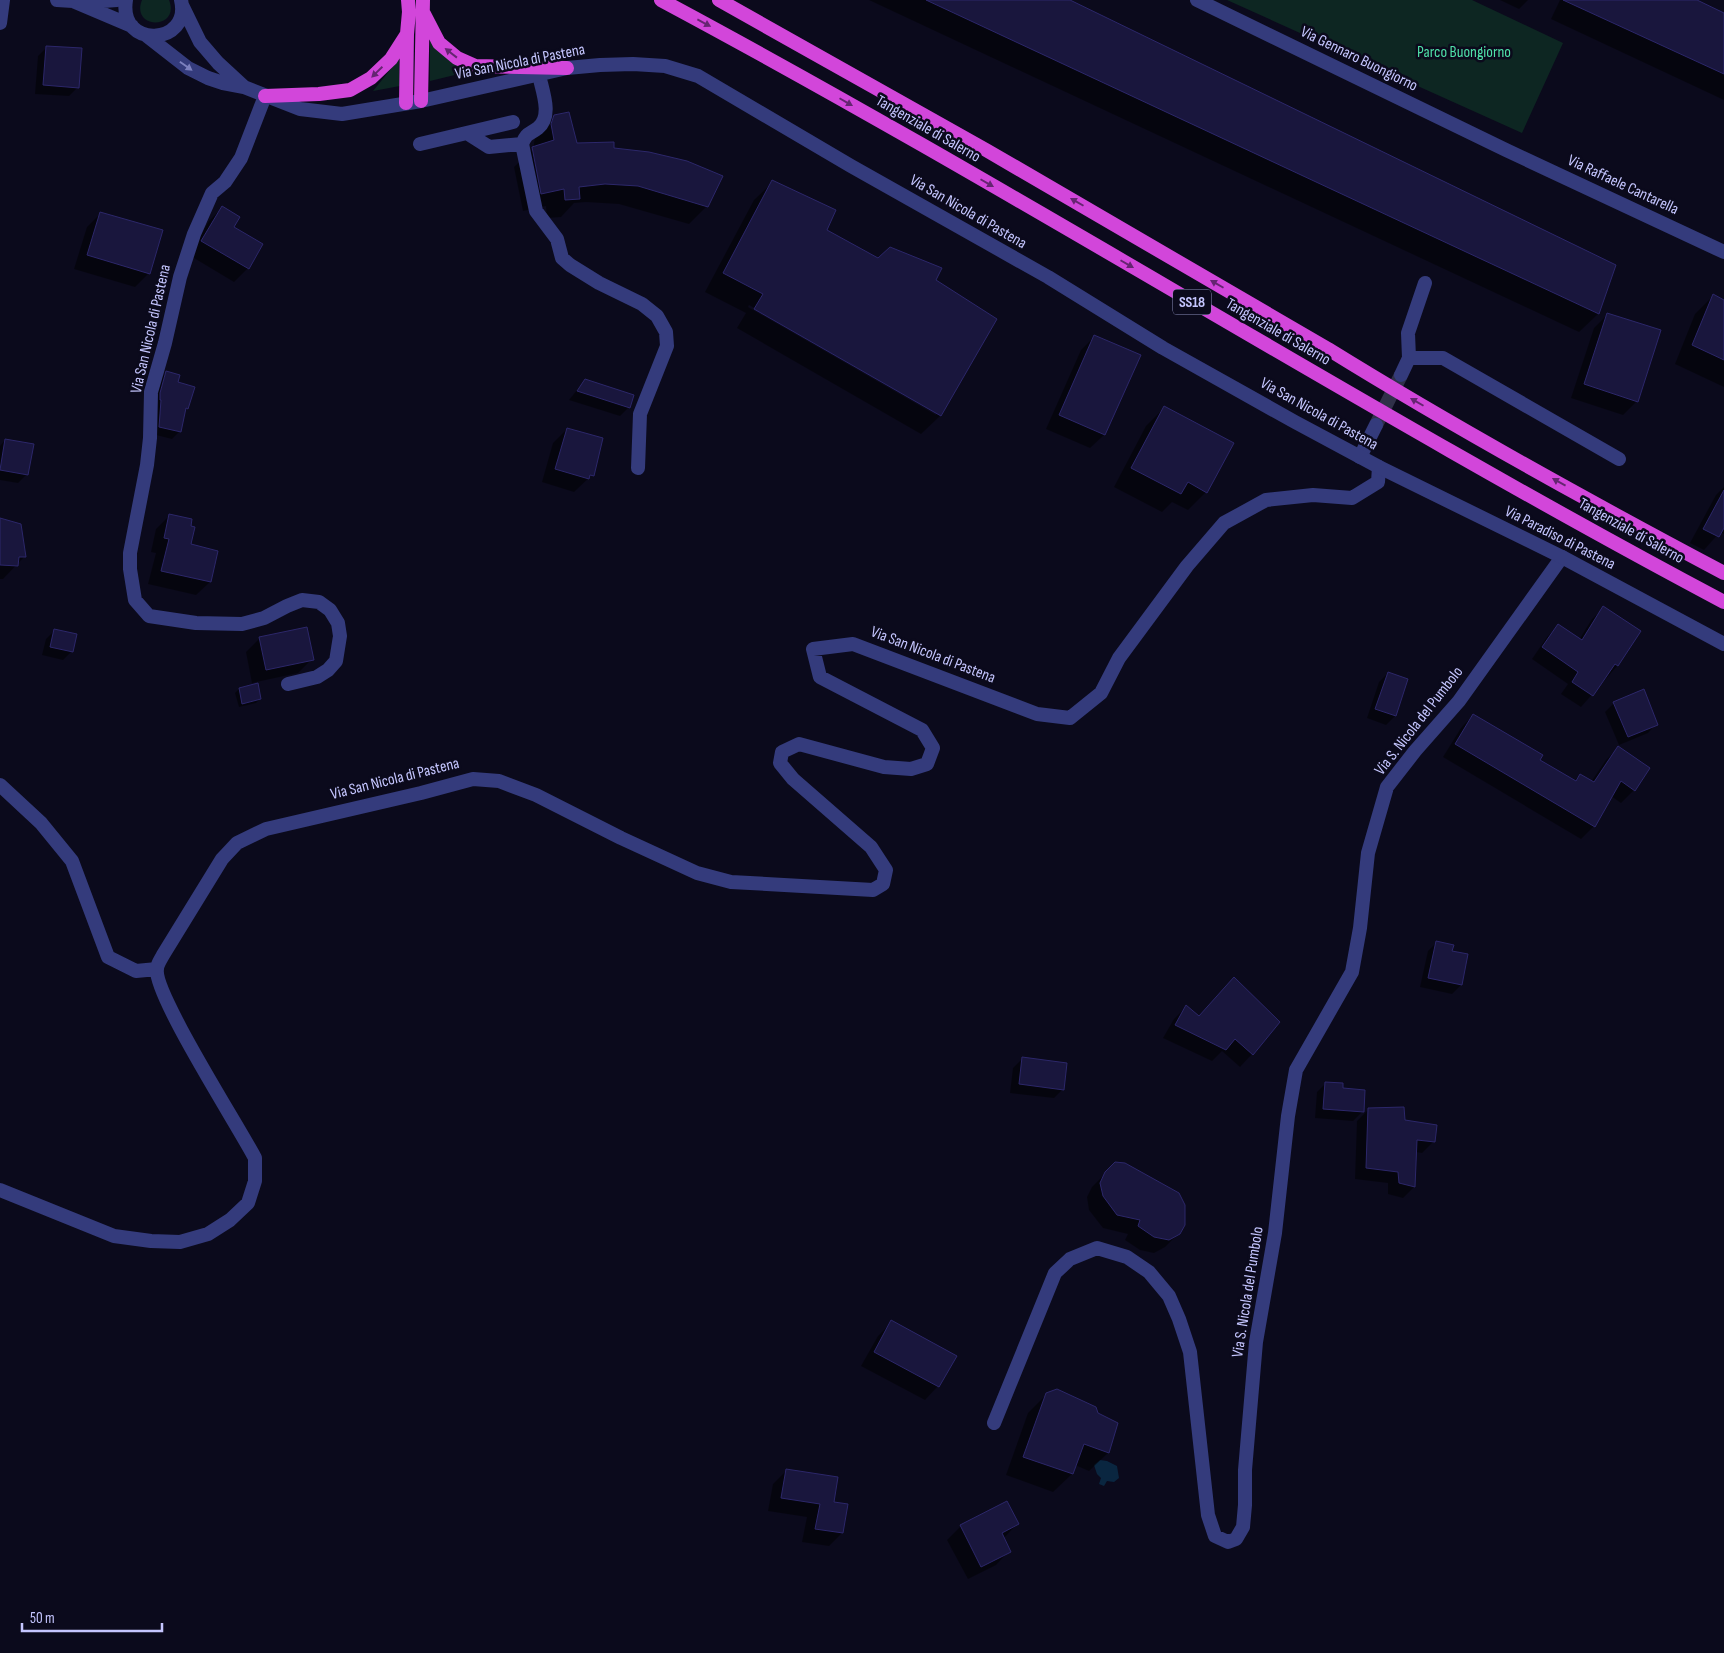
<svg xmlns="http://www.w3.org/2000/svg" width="1724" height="1653" font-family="'Sofia Sans Condensed',sans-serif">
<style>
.green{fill:#0d2622}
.water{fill:#0a2640}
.shadow{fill:#0007;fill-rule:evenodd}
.building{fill:#19163d;stroke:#2c276a}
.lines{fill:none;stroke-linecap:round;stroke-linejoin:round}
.minor-tunnel{stroke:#303049;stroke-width:14;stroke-dasharray:14 7;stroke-linecap:butt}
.minor{stroke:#343b7c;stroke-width:14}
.tertiary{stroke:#343b7c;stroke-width:14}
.trunk{stroke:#d246da;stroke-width:14}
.oneway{fill:#652571}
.oneway2{fill:#7c80be}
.labels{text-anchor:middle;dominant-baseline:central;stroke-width:5;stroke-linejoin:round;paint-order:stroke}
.shield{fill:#0b0a1c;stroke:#8d8ebb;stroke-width:1}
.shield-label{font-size:15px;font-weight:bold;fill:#c5c6ff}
.park-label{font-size:16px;fill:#4fe1a9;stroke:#0b0a1c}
.street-label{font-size:16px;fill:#c5c6ff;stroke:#0b0a1c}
</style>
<rect width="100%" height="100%" fill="#0b0a1c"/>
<path class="green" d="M142 0H169C181 30 130 30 142 0Z
M1227 0H1472L1563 43 1522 133Z
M430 41 451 62 467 72 430 81Z
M399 59 400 86 373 91Z"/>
<path class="water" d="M1100 1460 1107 1461 1117 1466 1119 1478 1114 1482 1107 1481 1104 1486 1099 1484 1101 1478 1097 1474 1094 1465Z"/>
<path class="shadow" d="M869 0H1068L1614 265 1598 314 1579 332Z
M1500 0H1528L1519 9Z
M1560 0H1694L1724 14V100L1551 19Z
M47 47 78 87 69 96 35 94 38 56Z
M555 116 576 144 707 206 689 224 619 204 586 202 574 203 561 217 547 218 546 206 523 211 514 167 534 148V143L536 134Z
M773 182 825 231 878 260 934 280 996 319 940 416 921 434 737 328 746 313 705 292 754 200ZM749 305 936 412V415L748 307Z
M222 208 232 227 248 268 234 282 189 255 209 221Z
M101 213 149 273 135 287 74 269 87 227Z
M1713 296 1724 301V387L1675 364 1695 314Z
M1608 314 1637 401 1623 415 1571 398 1594 328Z
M1095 336 1139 356 1104 435 1090 448 1046 429 1081 350Z
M167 372 176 383 187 408 184 411 180 431 172 439 152 434 159 380Z
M585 380 629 407 620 416 569 400Z
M1165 407 1206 492 1188 510 1172 502 1162 512 1114 487 1146 426Z
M567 429 592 475 574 492 542 482 553 443Z
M5 440 27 474 18 483 0 480V446Z
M1724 487V534L1720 532 1704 550 1690 543 1716 495Z
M170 515 210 582 196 595 148 584 156 553 151 552 156 529Z
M0 519 25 556 3 579H0Z
M1604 608 1618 665 1581 707 1561 694 1568 684 1532 659 1547 637 1558 626 1579 640 1592 619Z
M55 630 72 651 63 660 42 655 46 639Z
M260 638 312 659 298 673 252 683 246 652Z
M1388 673 1407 679 1395 716 1386 725 1367 718 1379 682Z
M239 689 260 699 256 703 239 707 235 693Z
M1614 703 1656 724 1648 733 1619 745 1605 712Z
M1473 715 1538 760 1574 781 1580 775 1591 782 1606 760 1618 748 1634 790 1621 803 1611 796 1594 826 1581 839 1443 757 1461 728Z
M1436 943 1451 952 1461 985 1452 994 1420 987 1428 951Z
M1222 991 1278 1022 1252 1054 1240 1067 1222 1051 1212 1061 1163 1038 1174 1019 1186 1007 1198 1017Z
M1022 1059 1063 1089 1054 1098 1010 1093 1013 1068Z
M1326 1083 1342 1089 1364 1091 1362 1112 1353 1121 1315 1118 1317 1092Z
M1369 1109 1403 1121 1433 1142 1422 1153 1416 1152 1414 1187 1403 1198 1388 1194V1183L1355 1179 1357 1121Z
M1116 1163 1179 1233 1165 1247 1154 1253 1140 1250 1125 1240 1128 1234 1103 1228 1089 1210 1087 1197 1092 1187Z
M892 1322 938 1386 925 1400 861 1366 878 1336Z
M1047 1394 1108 1453 1089 1471 1075 1465 1072 1474 1053 1492 1006 1475 1028 1413Z
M787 1470 833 1503 842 1533 829 1546 802 1542 807 1517 768 1511 773 1484Z
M1017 1524 1004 1538 1009 1551 996 1565 968 1579 947 1540 961 1526Z"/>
<path class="building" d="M926 0H1070L1616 265 1599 314Z
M1563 0H1697L1724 13V74Z
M46 46 82 48 79 88 43 85Z
M569 112 577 143 614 142V148L649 152 687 161 723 176 708 207 638 186 605 184 579 187 580 199 565 200 564 189 541 194 532 147 554 140 551 124 554 115Z
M772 180 836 210 827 230 878 258 890 247 942 268 936 280 997 319 941 416 754 309 763 294 723 273Z
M222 206 240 217 234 227 263 244 249 269 201 241Z
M100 212 163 230 150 274 87 255Z
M1713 294 1724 300V360L1692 345Z
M1607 313 1661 330 1638 402 1584 384Z
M1094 335 1141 355 1105 435 1059 415Z
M166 371 180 375 178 382 195 387 188 409 186 408 181 432 159 427 161 400H160V393Z
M585 379 634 395 630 408 577 391Z
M1164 406 1234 443 1207 493 1188 482 1181 494 1131 468Z
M567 428 603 438 594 476 590 475 589 479 555 469Z
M5 439 34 444 28 475 0 470Z
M1724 490V528L1719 537 1703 529Z
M169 514 192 519 191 526 195 527 191 544 218 551 211 582 161 571 169 539 164 538Z
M0 518 21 524 26 557H19L18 566 0 565Z
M1603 606 1641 631 1618 666 1615 664 1593 696 1572 682 1578 672 1542 647 1558 624 1582 640Z
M307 627 314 660 266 670 259 637Z
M54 629 77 634 73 652 50 647Z
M1388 672 1408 679 1396 716 1375 709Z
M258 683 261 699 242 704 239 688Z
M1644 689 1658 725 1628 737 1613 702Z
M1473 714 1543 755 1540 760 1576 781 1580 774 1594 782 1618 746 1650 768 1635 791 1621 781 1595 827 1455 744Z
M1436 941 1454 945 1452 951 1468 954 1462 985 1428 978Z
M1234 977 1280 1022 1253 1055 1235 1039 1226 1050 1175 1025 1186 1005 1199 1016Z
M1022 1057 1067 1063 1064 1090 1019 1084Z
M1325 1082 1343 1083V1088L1365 1090 1364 1112 1323 1109Z
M1404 1107 1405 1120 1437 1125 1435 1142 1417 1140 1415 1187 1399 1183 1398 1172 1366 1168 1368 1108Z
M1115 1162 1125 1163 1179 1193 1185 1205V1225L1180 1234 1169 1240 1154 1237 1138 1226 1140 1220 1117 1215 1103 1196 1100 1183 1105 1172Z
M891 1320 957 1356 939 1387 874 1352Z
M1057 1389 1096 1407 1098 1413 1118 1423 1109 1453 1084 1444 1073 1474 1023 1457 1046 1393Z
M786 1469 838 1477 834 1502 848 1504 843 1533 815 1529 820 1504 781 1498Z
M1007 1501 1019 1524 1002 1533 1011 1552 981 1567 960 1525Z"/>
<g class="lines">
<path class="minor-tunnel" d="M1376 425 1401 375"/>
<path class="minor" d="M1197 0 1506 150 1724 252
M0 23 3 0
M539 75C542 90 553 116 538 128 529 135 527 132 522 144L536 211 557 239 562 258 570 265 599 283 642 304 657 316 666 332 667 346 640 414 638 468
M265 96 241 158 225 182 212 193 194 234 180 277 165 343 151 392 150 438 147 465 130 553V569L135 600 149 616 196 623 242 624 264 618 287 606 302 600 319 602 330 610 338 623 340 636 336 661 328 670 317 677 288 684
M467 133 489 147 522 144
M420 144 513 122
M1409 358H1443L1619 459
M1401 375 1409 358 1408 333 1425 283
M1360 457 1376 425
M0 785 41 823 72 861 108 957 136 971 157 969
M0 1190 114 1236 151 1241 180 1242 208 1234 230 1220 248 1203 255 1181V1158C239 1127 153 993 157 969 157 964 161 959 163 955L222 859 237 843 266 829 421 793 473 779 499 781 536 795 621 838 697 873 731 882 873 890 883 884 886 870 871 847 793 779 780 763 782 752 799 744 884 767 911 769 927 764 933 748 922 730 820 677 813 649 853 644 1037 714 1070 718 1101 693 1119 658 1187 566 1224 523 1266 500 1313 495 1352 498 1378 482 1379 467
M994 1423 1055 1273 1070 1259 1097 1248 1127 1257 1149 1272 1169 1296 1179 1319 1190 1352 1208 1515 1215 1536 1228 1542 1236 1539 1243 1527 1245 1505V1470L1256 1342 1275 1233 1288 1116 1296 1070 1352 972 1360 928 1368 853 1387 787 1415 751 1459 701 1562 557"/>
<path class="tertiary" d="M57 0 89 2 117 0
M126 0C118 50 192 45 181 0
M73 1 132 26
M182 5 200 42 218 63 244 87
M147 36 188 68 208 78 223 83 244 87 300 109 342 114 421 101 567 68 600 65 633 64 665 66 698 76 851 166 1048 277 1163 348 1295 422 1379 467 1562 557 1724 644"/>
<path class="trunk" d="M661 0C1020 192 1364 411 1724 602
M719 0 986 150 1328 349C1457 429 1590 502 1724 573
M424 14 439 43 457 58 475 66 567 68
M265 96 319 94 350 90 371 78 391 59 407 34
M421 101 423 0
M406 103 407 34 409 12 408 0"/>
</g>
<defs><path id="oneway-solid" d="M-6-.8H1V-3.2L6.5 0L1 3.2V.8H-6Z" transform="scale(1.25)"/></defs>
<g class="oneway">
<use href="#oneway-solid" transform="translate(704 23) rotate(28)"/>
<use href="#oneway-solid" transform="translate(451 53) rotate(-142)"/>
<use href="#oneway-solid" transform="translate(377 72) rotate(136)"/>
<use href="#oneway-solid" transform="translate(846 102) rotate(30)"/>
<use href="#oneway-solid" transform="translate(987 183) rotate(30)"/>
<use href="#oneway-solid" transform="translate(1077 202) rotate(-150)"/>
<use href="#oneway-solid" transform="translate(1127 264) rotate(30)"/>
<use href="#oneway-solid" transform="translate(1217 284) rotate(-150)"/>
<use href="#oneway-solid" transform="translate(1417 402) rotate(-150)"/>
<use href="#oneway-solid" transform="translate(1559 482) rotate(-151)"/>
</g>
<use class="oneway2" href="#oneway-solid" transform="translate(186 66) rotate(35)"/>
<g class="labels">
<rect class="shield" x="1173" y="289.5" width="38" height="25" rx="4"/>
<g class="shield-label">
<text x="1192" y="302">SS18</text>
</g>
<g class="park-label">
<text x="1464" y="52">Parco Buongiorno</text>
</g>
<g class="street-label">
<text transform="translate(1359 59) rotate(26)">Via Gennaro Buongiorno</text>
<text transform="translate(520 62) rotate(-11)">Via San Nicola di Pastena</text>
<text transform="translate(928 129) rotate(30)">Tangenziale di Salerno</text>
<text transform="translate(1623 185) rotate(25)">Via Raffaele Cantarella</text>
<text transform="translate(968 212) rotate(30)">Via San Nicola di Pastena</text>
<text transform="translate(151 329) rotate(-77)">Via San Nicola di Pastena</text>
<text transform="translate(1278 332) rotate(30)">Tangenziale di Salerno</text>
<text transform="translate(1319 414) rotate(29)">Via San Nicola di Pastena</text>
<text transform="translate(1631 531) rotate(29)">Tangenziale di Salerno</text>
<text transform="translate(1560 538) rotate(27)">Via Paradiso di Pastena</text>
<text transform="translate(933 655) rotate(21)">Via San Nicola di Pastena</text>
<text transform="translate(1419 721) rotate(-52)">Via S. Nicola del Pumbolo</text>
<text transform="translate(395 779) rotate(-14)">Via San Nicola di Pastena</text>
<text transform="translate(1248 1292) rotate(-81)">Via S. Nicola del Pumbolo</text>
</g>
</g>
<path d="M22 1623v8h140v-8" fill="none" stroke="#c5c6ff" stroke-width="2.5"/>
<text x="30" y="1623" font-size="15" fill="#c5c6ff" stroke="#0b0a1c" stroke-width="4" paint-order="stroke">50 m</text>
</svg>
